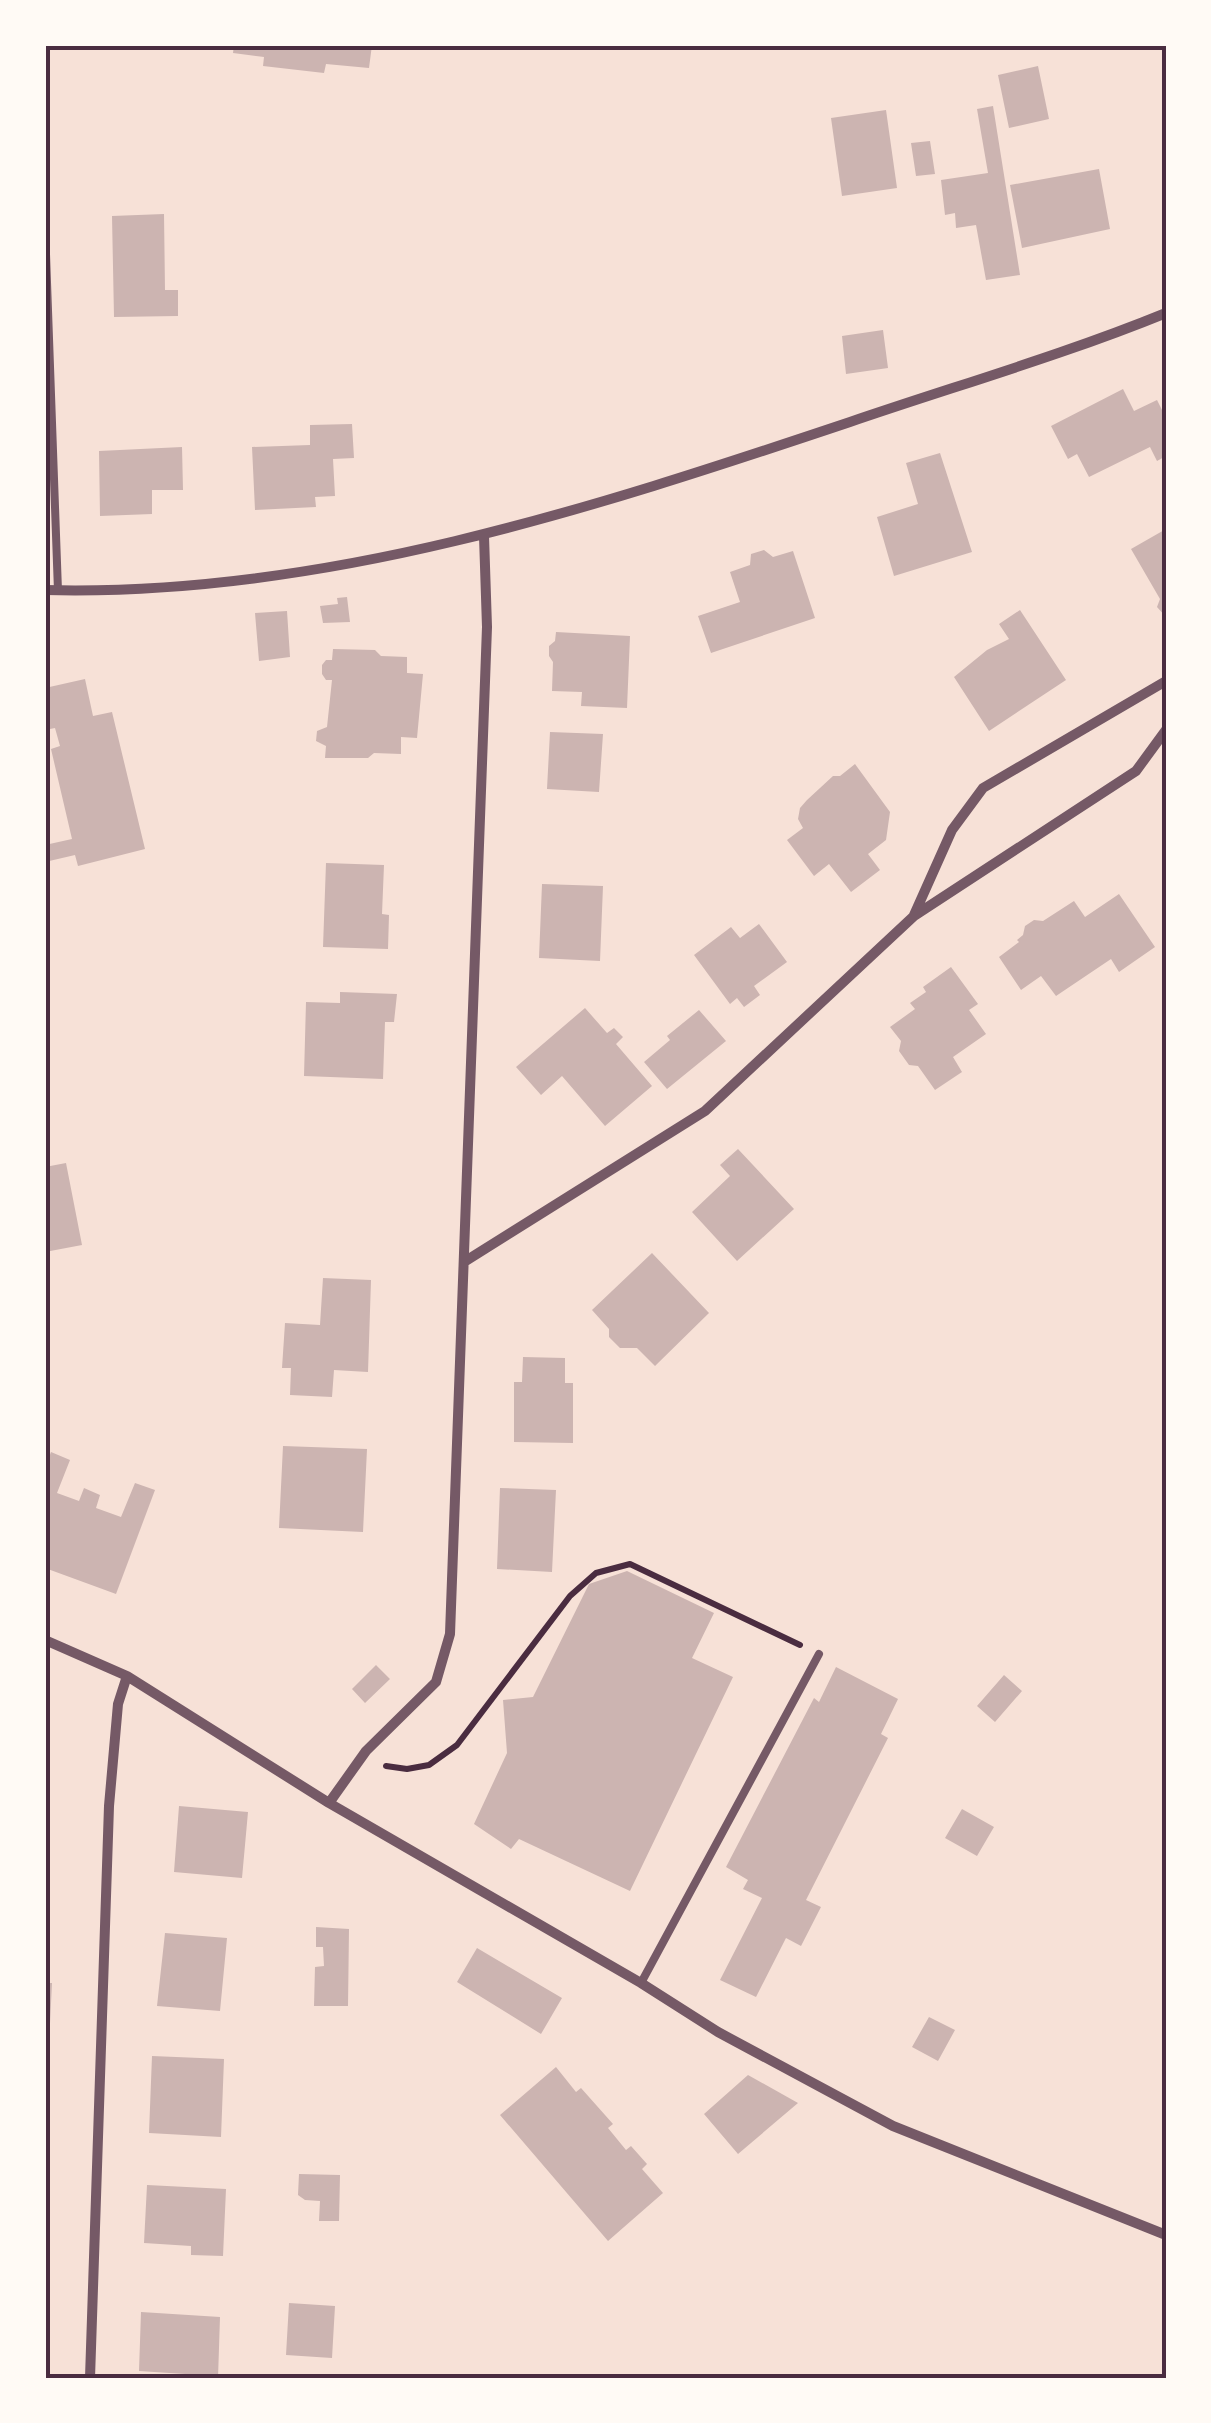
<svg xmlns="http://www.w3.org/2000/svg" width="1211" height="2423" font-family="Ubuntu,sans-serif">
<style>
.building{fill:#ccb4b1}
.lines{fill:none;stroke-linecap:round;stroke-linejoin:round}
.path{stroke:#4a2c40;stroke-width:6}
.service{stroke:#755966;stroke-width:8}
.minor{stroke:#755966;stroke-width:10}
.neatline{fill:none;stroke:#4a2c40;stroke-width:4}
</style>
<rect width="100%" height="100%" fill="#f7e1d7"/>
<path class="building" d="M234 45H372L369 68 326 64 324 73 263 66 264 57 233 53Z
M1038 66 1049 119 1009 128 998 75Z
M993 106 1020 275 986 280 976 225 956 228 955 213 945 215 941 180 988 173 977 109Z
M886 110 897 188 842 196 831 118Z
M930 141 935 174 916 176 911 143Z
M1099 169 1110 229 1022 248 1010 185Z
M164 214 165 290H178V316L114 317 112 216Z
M883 330 888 368 846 374 842 336Z
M1123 389 1134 411 1157 400 1166 418V456L1157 461 1150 447 1089 477 1077 454 1068 459 1051 426Z
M352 424 354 458 333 459 335 496 315 497 316 507 255 510 252 447 310 445V425Z
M182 447 183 490H152V514L100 516 99 451Z
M940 453 972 552 894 576 877 517 918 504 906 463Z
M1166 529V617L1157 607 1160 599 1131 549Z
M764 550 773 557 793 551 815 618 711 653 698 616 740 602 730 572 750 565 751 554Z
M347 597 350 622 323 623 320 606 338 604 337 598Z
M1020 610 1066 680 989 731 954 677 987 650 1009 639 999 624Z
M287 611 290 657 259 661 255 613Z
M556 632 630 636 627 708 581 706 582 692 552 691 553 662 549 656V646L555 641Z
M333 649 375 650 381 656 407 657V673L423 674 417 738 401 737V754L374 753 368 758H325L326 746 316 741 317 731 327 727 332 680H326L322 674V665L326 660H332Z
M85 679 93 716 112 712 145 849 78 866 75 855 45 862V845L72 839 51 749 60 746 55 728 45 730V688Z
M550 732 603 734 599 792 547 789Z
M855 764 890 812 886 840 868 854 880 870 851 892 829 864 814 876 787 840 803 828 798 819 800 808 807 800 833 776H840Z
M326 863 384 865 382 914 389 915 388 949 323 947Z
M542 884 603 886 600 961 539 958Z
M1119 894 1155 947 1119 972 1111 959 1056 996 1041 976 1021 990 999 957 1019 942 1017 940 1023 935 1025 926 1034 920 1043 921 1074 901 1085 917Z
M759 924 787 962 754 986 760 995 744 1007 737 998 730 1004 694 955 731 927 740 938Z
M951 967 978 1004 969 1010 986 1034 953 1057 962 1072 935 1090 918 1066 909 1065 899 1051 901 1041 890 1027 915 1009 910 1003 926 992 923 987Z
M340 992 397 994 394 1022H385L383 1079 304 1076 306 1002 340 1003Z
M585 1008 607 1033 614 1028 623 1037 616 1044 652 1086 605 1126 562 1076 541 1095 516 1067Z
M699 1010 726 1041 667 1089 644 1062 670 1040 667 1036Z
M738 1149 794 1209 737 1261 692 1212 730 1176 720 1165Z
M66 1163 82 1245 45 1252V1167Z
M652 1253 709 1313 655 1366 637 1348H620L609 1337V1329L592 1310Z
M323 1278 371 1280 368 1372 334 1370 332 1397 290 1395 291 1368H282L285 1323 320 1325Z
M523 1357 565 1358V1383H573V1443L514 1442V1382H522Z
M283 1446 367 1449 363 1532 279 1528Z
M51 1452 70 1460 57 1493 79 1501 84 1488 100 1495 96 1508 121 1517 135 1483 155 1490 116 1594 45 1568V1468Z
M500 1488 556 1490 552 1572 497 1569Z
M627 1571 714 1613 692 1658 733 1677 630 1891 519 1839 511 1849 474 1824 507 1753 503 1700 533 1697 589 1584Z
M376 1665 390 1679 365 1703 352 1689Z
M836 1667 898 1699 881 1734 888 1738 806 1900 821 1907 801 1946 786 1938 756 1997 720 1980 762 1898 743 1889 748 1880 726 1867 814 1698 819 1702Z
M1004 1675 1022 1691 995 1722 977 1706Z
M179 1806 248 1812 242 1878 174 1872Z
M962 1809 994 1827 977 1856 945 1838Z
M316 1927 349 1929 348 2006H314L315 1967 324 1966 323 1947H316Z
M165 1933 227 1938 220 2011 157 2006Z
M477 1948 562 1998 541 2034 457 1982Z
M45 1983H52L49 2044H45Z
M929 2017 955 2030 938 2061 912 2047Z
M152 2056 224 2059 221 2137 149 2133Z
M556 2067 576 2092 581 2088 613 2124 608 2128 626 2150 631 2146 647 2164 642 2169 663 2193 608 2241 500 2115Z
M748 2075 798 2103 738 2154 704 2114Z
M299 2174 340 2175 339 2221H319L320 2201 305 2200 298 2195Z
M147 2185 226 2189 223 2256 191 2255V2246L144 2243Z
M289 2303 335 2306 332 2358 286 2355Z
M141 2312 220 2317 218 2378H185V2374L139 2371Z"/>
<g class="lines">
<path class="path" d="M386 1766 407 1769 429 1765 457 1745 570 1596 596 1573 630 1564 800 1645"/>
<path class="service" d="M45 226 58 591
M641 1983 819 1654"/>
<path class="minor" d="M45 590C323 597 590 509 850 422 955 386 1063 355 1166 313
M914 915 952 830 983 788 1166 681
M464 1262 705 1111 914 916 1136 771 1166 730
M45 1640 127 1676 329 1803 641 1983 718 2032 893 2126 1166 2235
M329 1803 366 1751 436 1682 450 1634 487 627 484 536
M90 2378 109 1806 118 1704 127 1676"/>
</g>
<rect width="1211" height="2423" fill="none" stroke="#fffaf5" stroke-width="95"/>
<rect x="48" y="48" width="1116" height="2328" class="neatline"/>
</svg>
